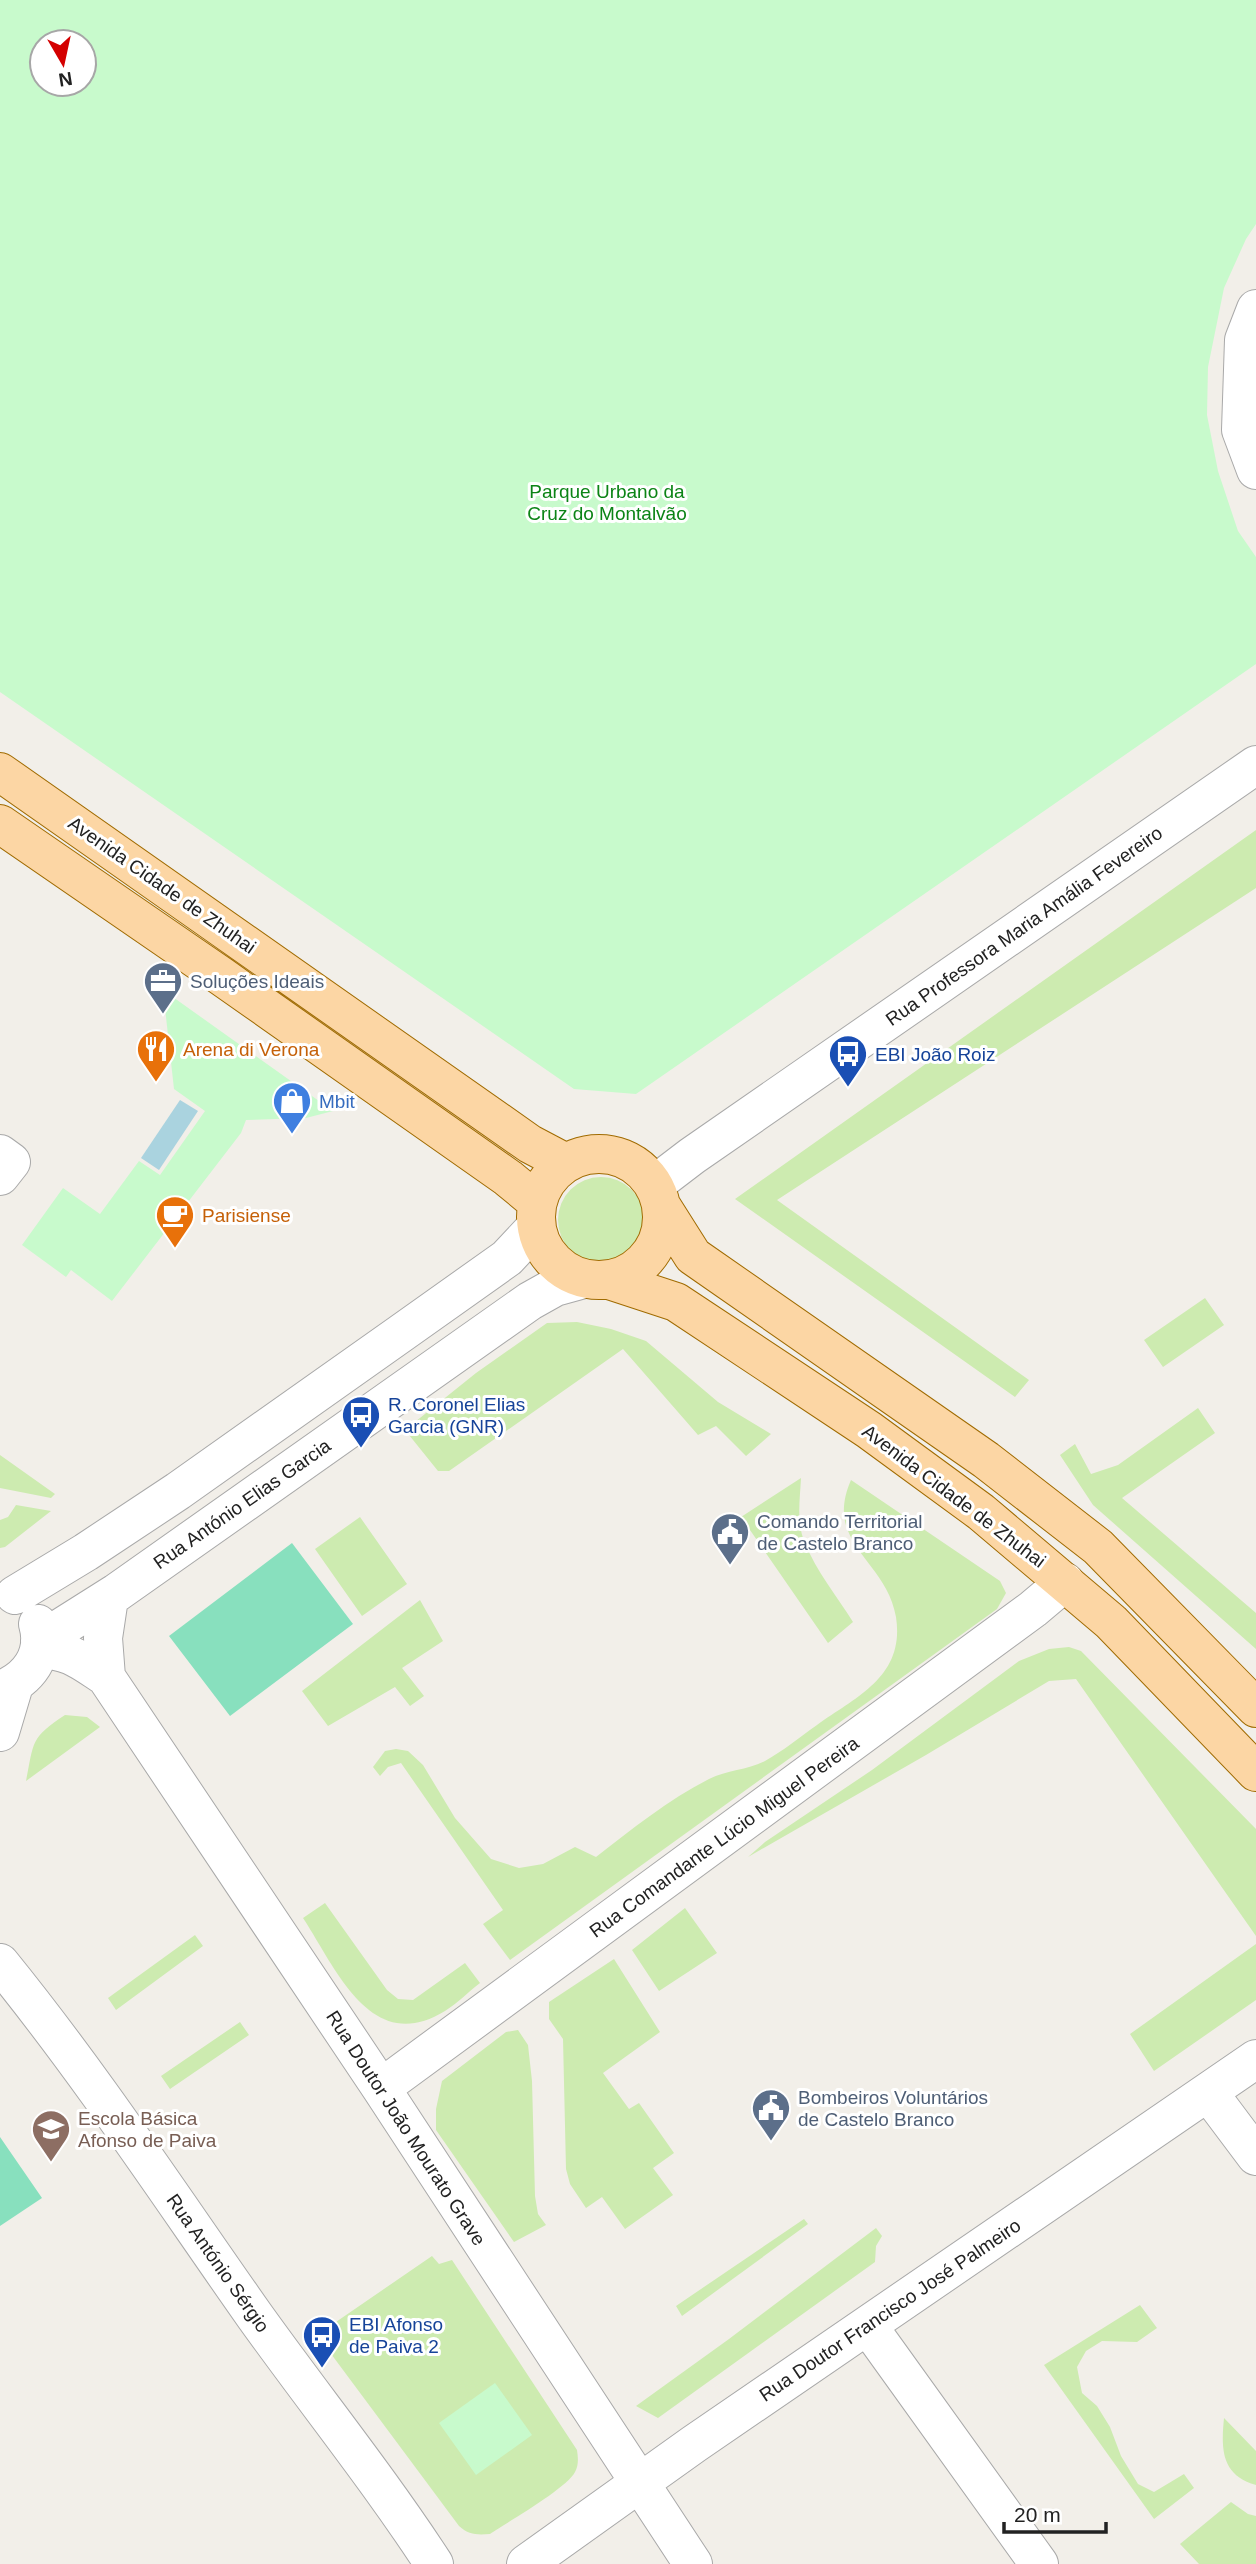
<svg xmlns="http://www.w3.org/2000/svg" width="1256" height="2564" font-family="Helvetica,sans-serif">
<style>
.grass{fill:#cdebb0}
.park{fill:#c8facc;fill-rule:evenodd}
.pitch{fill:#88e0be}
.water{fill:#aad3df}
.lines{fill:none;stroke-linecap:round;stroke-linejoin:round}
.minor-casing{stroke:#a9a9a9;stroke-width:40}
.primary-casing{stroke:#a06b00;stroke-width:40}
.minor{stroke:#fff;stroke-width:38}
.primary{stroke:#fcd6a4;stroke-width:38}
.labels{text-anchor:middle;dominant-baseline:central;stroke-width:6;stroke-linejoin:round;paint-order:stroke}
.park-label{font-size:19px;fill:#0c8416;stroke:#fff}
.street-label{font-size:19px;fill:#222;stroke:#fff}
.service-label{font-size:19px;fill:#4e5e75;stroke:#fff;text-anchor:start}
.food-label{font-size:19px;fill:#c56008;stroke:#fff;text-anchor:start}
.transit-label{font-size:19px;fill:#164399;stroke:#fff;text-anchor:start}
.shop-label{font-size:19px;fill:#366cbe;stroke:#fff;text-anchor:start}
.education-label{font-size:19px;fill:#785e54;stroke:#fff;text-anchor:start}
</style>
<rect width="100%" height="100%" fill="#f2efe9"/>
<path class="grass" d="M1256 830V888L777 1200 1029 1380 1015 1397 735 1199Z
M558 1220a43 43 0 1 1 86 0a43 43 0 1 1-86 0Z
M1205 1298 1224 1325 1163 1367 1144 1340Z
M577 1322 611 1329 646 1341 718 1402 771 1434 746 1456 716 1426 698 1435 623 1349 449 1471H438L405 1430 476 1373 547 1323Z
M1198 1408 1215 1433 1122 1498 1256 1613V1649L1093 1505 1060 1455 1075 1444 1091 1474 1118 1465Z
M0 1455 55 1494 51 1498 0 1488Z
M801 1478C800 1499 796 1523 805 1543 816 1571 837 1596 853 1622L828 1643 741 1517Z
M851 1480 1000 1581 1006 1593 997 1609 510 1960 483 1924 503 1910 401 1763 388 1767 380 1776 373 1767 385 1751 396 1749 408 1751 423 1765 455 1818 491 1859 519 1868 543 1864 575 1847 596 1857C632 1829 668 1800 709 1779 727 1770 748 1770 765 1761 783 1751 800 1737 817 1725 858 1696 905 1676 896 1617 886 1559 823 1544 851 1480Z
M16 1505 51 1511 5 1547 0 1548V1520L8 1517Z
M360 1517 407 1584 362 1616 315 1549Z
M420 1600 443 1641 402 1668 424 1696 410 1706 395 1687 328 1726 302 1691Z
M1069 1647 1081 1651 1256 1829V1936L1076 1679 1049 1681 926 1755 748 1857 765 1842 872 1770 1019 1661 1049 1649Z
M65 1715 87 1717 100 1727 26 1781C34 1742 30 1738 65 1715Z
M325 1903 387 1990 398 1999 413 2000 465 1963 480 1983C468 1992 458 2003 445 2011 371 2057 336 1968 303 1918Z
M685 1908 717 1953 659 1991 632 1950Z
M195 1935 203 1946 116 2010 108 1998Z
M1256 1944V2000L1154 2071 1130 2034Z
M614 1959 660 2032 603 2073 629 2109 639 2103 674 2153 653 2168 673 2195 625 2229 602 2197 586 2208 570 2184 566 2169 563 2039 549 2019V2002Z
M240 2022 249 2035 170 2089 161 2076Z
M518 2030 528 2045 532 2081 535 2196 538 2214 546 2225 514 2242 436 2130V2109L442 2081 506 2032Z
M804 2219 808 2224 682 2316 676 2306Z
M876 2228 882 2236 876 2246 875 2262 658 2418 636 2406 729 2339Z
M432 2256 439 2264 452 2260 577 2450C578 2457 579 2465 575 2472 567 2488 508 2522 490 2534 477 2535 469 2535 459 2526L317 2335Z
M1140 2305 1157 2328 1137 2342 1102 2341 1086 2351 1077 2367 1082 2393 1097 2406 1110 2427 1121 2456 1138 2484 1154 2492 1184 2474 1194 2488 1154 2519 1044 2365Z
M1224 2418 1256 2451V2485C1221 2475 1221 2449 1224 2418Z
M1231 2502 1248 2514 1256 2516V2564H1199L1180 2544Z"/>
<path class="park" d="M0 0H1256V224L1246 239 1224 288 1208 367 1207 415 1218 471 1238 531 1256 557V664L636 1094 574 1089 0 692ZM42 42H84V84H42Z
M163 990 333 1111 306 1118 246 1120 241 1133 112 1301 71 1270 66 1277 22 1245 63 1188 100 1214 139 1161 160 1175 205 1111 174 1089Z
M495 2383 532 2435 476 2475 439 2423Z"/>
<path class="pitch" d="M292 1543 353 1624 230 1716 169 1636Z
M0 2137 42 2198 0 2226Z"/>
<path class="water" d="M180 1100 198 1111 159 1170 141 1158Z"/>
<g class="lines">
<g class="minor-casing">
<path id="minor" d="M1256 309 1244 340 1241 430 1256 470
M0 1154 11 1162 0 1176
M654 1185 692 1156 1256 765
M15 1595 86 1552 178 1491 400 1334 507 1258 536 1227
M40 1641 116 1593 530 1301 555 1287 584 1279
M40 1649C71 1651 80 1660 106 1677L381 2088 693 2564
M106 1677 103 1638 109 1598
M0 1690C28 1680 47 1655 38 1624
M0 1732 14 1685
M0 1963C91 2075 171 2197 254 2315 314 2399 378 2478 434 2564
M381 2088 1033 1609 1065 1582
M1208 2092 1256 2156
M868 2326 1039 2564
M526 2564 694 2444 1256 2059"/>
</g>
<g class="primary-casing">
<path id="primary" d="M0 772 530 1144 566 1163
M0 824 221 976 508 1178 537 1202
M536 1217a63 63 0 1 1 126 0a63 63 0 1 1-126 0Z
M662 1207 693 1256 986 1460 1098 1547 1256 1708
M609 1280 676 1302 869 1430 981 1512 1111 1622 1256 1772"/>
</g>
<use href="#minor" class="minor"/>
<use href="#primary" class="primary"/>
</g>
<defs>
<g id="office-pin" transform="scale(2.0125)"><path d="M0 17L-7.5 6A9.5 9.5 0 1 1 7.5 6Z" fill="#5c6f8a" stroke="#fff"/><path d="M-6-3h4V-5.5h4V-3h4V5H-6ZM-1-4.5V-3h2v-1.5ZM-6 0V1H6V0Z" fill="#fff"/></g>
<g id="restaurant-pin" transform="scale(2.0125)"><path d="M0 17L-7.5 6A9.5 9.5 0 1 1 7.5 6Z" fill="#e8710a" stroke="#fff"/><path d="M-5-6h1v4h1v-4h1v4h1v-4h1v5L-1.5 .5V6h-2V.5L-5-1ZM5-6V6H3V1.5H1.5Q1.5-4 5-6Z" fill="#fff"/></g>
<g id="bus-pin" transform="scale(2.0125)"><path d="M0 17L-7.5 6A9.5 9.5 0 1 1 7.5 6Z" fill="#1a4fb4" stroke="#fff"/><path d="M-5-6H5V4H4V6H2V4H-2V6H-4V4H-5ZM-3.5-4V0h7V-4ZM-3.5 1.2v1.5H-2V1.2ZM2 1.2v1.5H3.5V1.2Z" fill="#fff"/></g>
<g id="shop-pin" transform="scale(2.0125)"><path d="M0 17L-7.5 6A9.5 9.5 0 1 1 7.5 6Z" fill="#3f7fe0" stroke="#fff"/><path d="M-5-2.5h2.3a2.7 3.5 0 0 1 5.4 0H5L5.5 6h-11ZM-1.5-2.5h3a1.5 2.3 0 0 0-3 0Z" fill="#fff"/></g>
<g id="cafe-pin" transform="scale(2.0125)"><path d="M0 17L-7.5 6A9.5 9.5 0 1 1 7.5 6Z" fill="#e8710a" stroke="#fff"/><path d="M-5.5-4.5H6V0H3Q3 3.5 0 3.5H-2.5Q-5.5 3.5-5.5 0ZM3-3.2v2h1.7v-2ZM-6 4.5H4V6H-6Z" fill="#fff"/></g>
<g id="civic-pin" transform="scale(2.0125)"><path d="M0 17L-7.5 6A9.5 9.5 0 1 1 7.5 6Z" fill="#5c6f8a" stroke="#fff"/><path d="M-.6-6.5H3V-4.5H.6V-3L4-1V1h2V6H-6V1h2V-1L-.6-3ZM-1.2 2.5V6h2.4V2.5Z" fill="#fff"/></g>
<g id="school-pin" transform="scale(2.0125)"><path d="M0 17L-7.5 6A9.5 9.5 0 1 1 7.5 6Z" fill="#8d6e63" stroke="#fff"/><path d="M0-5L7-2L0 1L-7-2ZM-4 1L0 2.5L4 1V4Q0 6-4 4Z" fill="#fff"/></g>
</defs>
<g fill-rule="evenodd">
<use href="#office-pin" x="163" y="981"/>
<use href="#restaurant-pin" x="156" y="1049"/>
<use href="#bus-pin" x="848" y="1054"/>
<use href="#shop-pin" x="292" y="1101"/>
<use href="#cafe-pin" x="175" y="1215"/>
<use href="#bus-pin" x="361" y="1415"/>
<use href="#civic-pin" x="730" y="1532"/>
<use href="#civic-pin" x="771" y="2108"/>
<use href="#school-pin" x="51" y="2129"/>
<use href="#bus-pin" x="322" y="2335"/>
</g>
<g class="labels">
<g class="park-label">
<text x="607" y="491">Parque Urbano da<tspan x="607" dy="22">Cruz do Montalvão</tspan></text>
</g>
<g class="street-label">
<text transform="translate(162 885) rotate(35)">Avenida Cidade de Zhuhai</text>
<text transform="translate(1024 926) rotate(-35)">Rua Professora Maria Amália Fevereiro</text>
<text transform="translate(954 1496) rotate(37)">Avenida Cidade de Zhuhai</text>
<text transform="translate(242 1504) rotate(-35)">Rua António Elias Garcia</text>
<text transform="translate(724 1837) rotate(-36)">Rua Comandante Lúcio Miguel Pereira</text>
<text transform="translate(406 2128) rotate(57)">Rua Doutor João Mourato Grave</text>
<text transform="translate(218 2263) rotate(55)">Rua António Sérgio</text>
<text transform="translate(890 2310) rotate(-34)">Rua Doutor Francisco José Palmeiro</text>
</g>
<g class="service-label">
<text x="190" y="981">Soluções Ideais</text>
<text x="757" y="1521">Comando Territorial<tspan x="757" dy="22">de Castelo Branco</tspan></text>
<text x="798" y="2097">Bombeiros Voluntários<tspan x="798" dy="22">de Castelo Branco</tspan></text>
</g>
<g class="food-label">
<text x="183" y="1049">Arena di Verona</text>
<text x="202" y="1215">Parisiense</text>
</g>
<g class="transit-label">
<text x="875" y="1054">EBI João Roiz</text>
<text x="388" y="1404">R. Coronel Elias<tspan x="388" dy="22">Garcia (GNR)</tspan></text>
<text x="349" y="2324">EBI Afonso<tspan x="349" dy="22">de Paiva 2</tspan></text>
</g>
<g class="shop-label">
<text x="319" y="1101">Mbit</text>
</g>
<g class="education-label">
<text x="78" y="2118">Escola Básica<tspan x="78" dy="22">Afonso de Paiva</tspan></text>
</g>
</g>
<g transform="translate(63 63) rotate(171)"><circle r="33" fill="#ffffff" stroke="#a7a7a7" stroke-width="2"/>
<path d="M0-5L12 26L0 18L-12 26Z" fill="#d40000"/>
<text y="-10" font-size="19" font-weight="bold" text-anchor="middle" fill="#222222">N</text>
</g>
<path d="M1004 2522v10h102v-10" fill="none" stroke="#222222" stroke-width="3.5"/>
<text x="1014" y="2522" font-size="21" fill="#222222" stroke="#ffffff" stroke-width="5" paint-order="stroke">20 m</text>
</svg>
